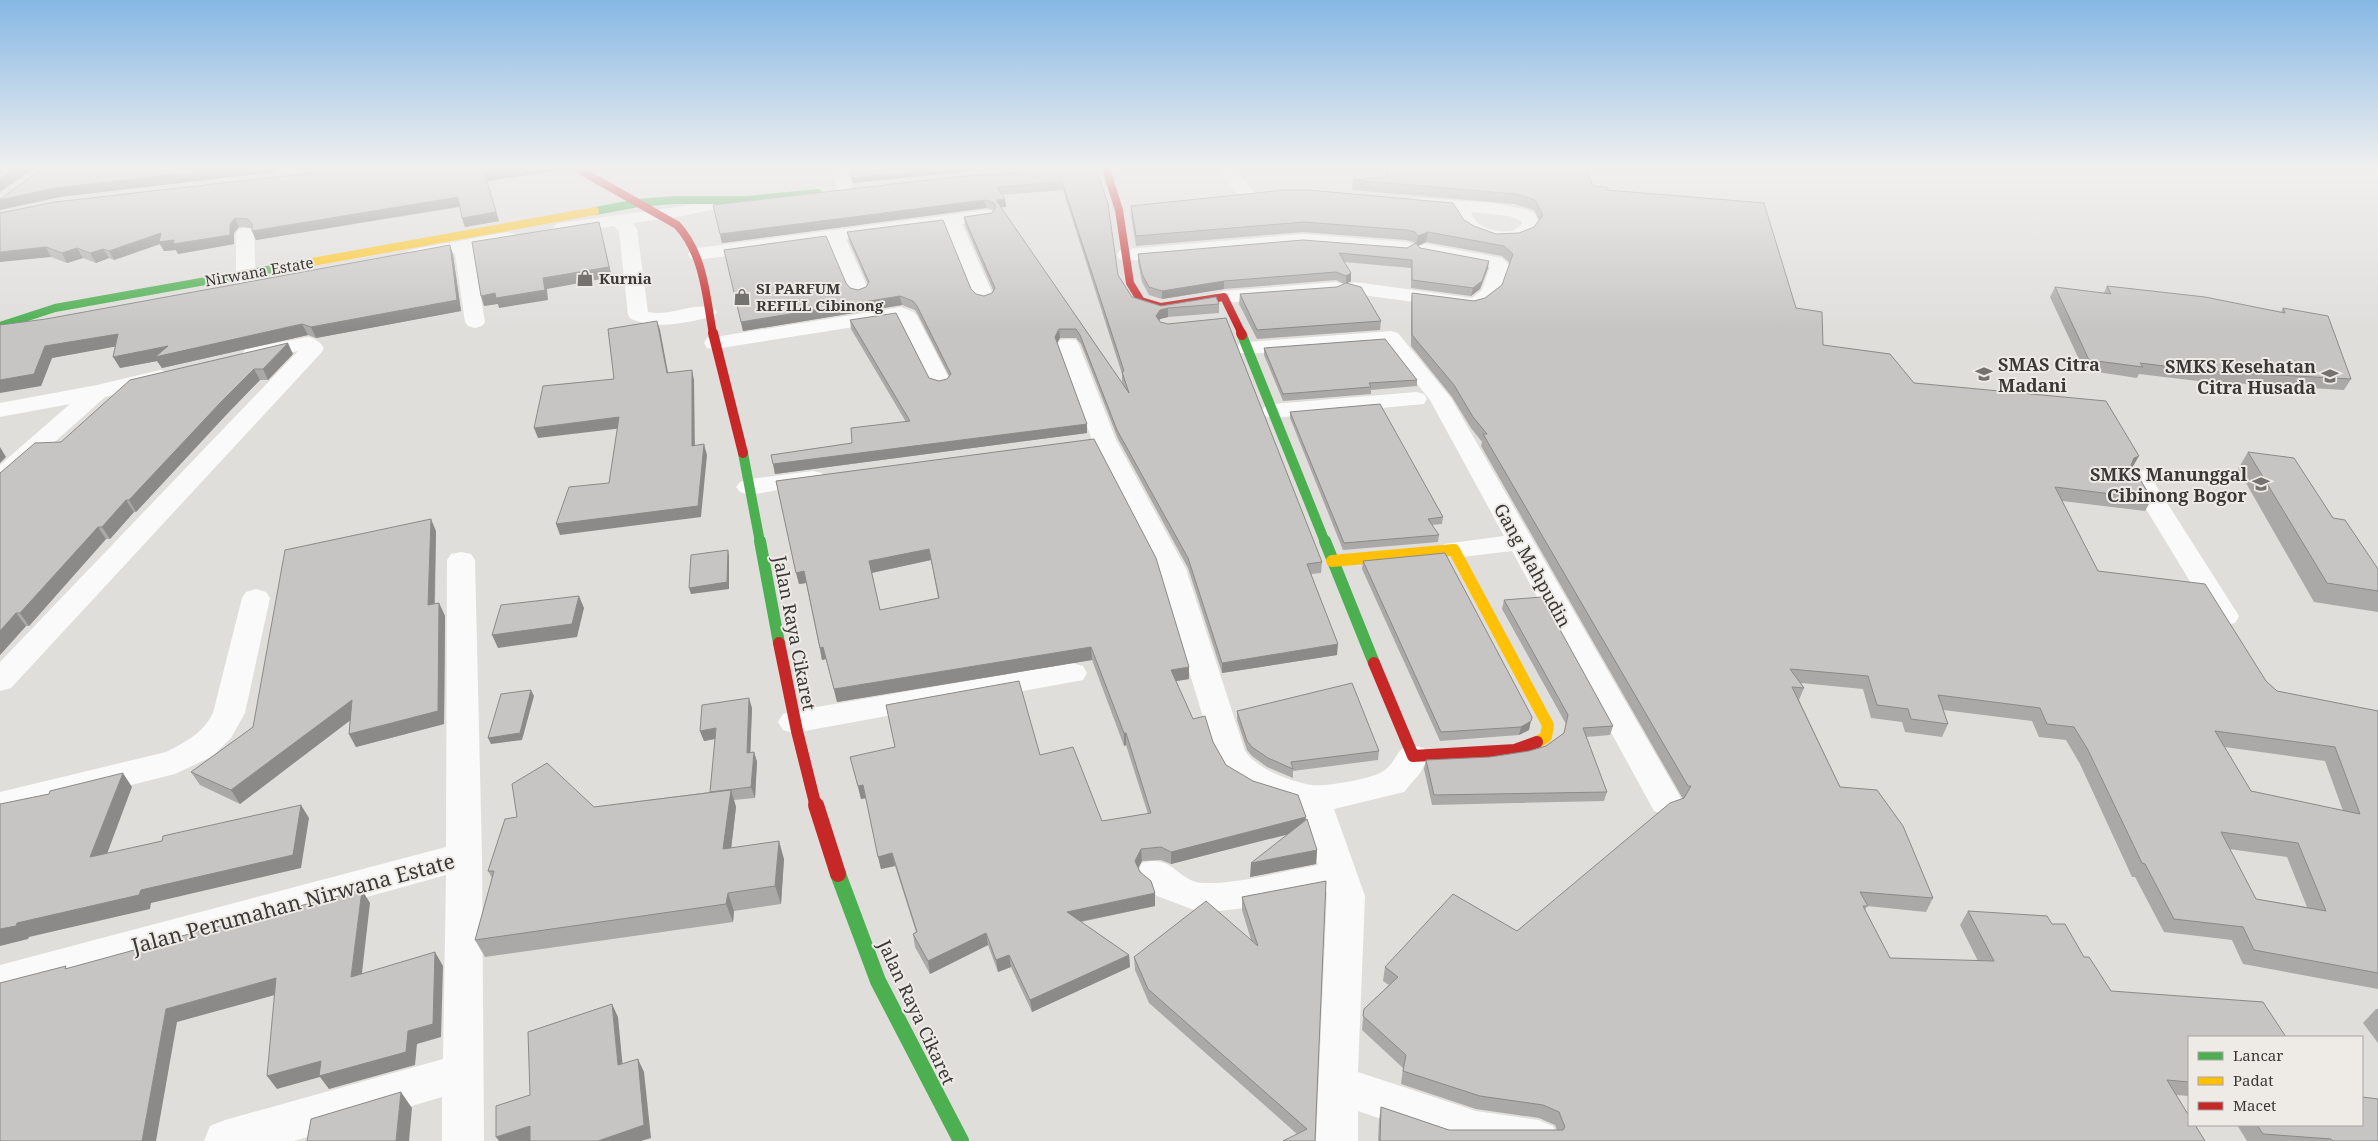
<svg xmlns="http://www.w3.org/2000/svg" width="2378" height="1141" font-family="'Noto Serif',serif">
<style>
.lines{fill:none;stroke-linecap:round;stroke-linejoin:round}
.street{fill:#fafafa;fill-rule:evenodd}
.fast-far3{stroke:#4caf50;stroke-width:8}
.fast-far2{stroke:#4caf50;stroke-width:10}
.fast-far1{stroke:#4caf50;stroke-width:12}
.fast{stroke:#4caf50;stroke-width:16}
.slow-far1{stroke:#ffc107;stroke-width:8}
.slow{stroke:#ffc107;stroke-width:12}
.jam-far3{stroke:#c62828;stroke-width:8}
.jam-far2{stroke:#c62828;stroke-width:10}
.jam-far1{stroke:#c62828;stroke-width:12}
.jam{stroke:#c62828;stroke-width:16}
.wall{fill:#aba9a8;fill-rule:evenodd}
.shaded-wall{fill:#8b8a88}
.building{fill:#c7c5c3;stroke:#8b8a88;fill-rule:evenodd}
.labels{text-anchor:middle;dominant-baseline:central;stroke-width:4;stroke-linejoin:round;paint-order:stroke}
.far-street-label{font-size:15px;fill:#3a3937;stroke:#eeebe7}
.far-poi-label{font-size:15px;font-weight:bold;fill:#3a3937;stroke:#eeebe7;text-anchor:start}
.poi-label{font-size:18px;font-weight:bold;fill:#3a3937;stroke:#eeebe7;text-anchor:end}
.street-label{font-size:18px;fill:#3a3937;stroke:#eeebe7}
.near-street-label{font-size:21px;fill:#3a3937;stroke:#eeebe7}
</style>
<rect width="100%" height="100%" fill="#e0dedb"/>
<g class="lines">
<path class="street" d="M832 169H848L853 191 850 195H838Z
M1218 169H1235L1258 197 1255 201H1243Z
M727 196 733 197 736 201 733 205 683 216 633 223 637 229 648 312C670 317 693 302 714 308L717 312 714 316C686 323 658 330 631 319L628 315 619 231 614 226 562 233 556 232 553 228 556 224 562 223 683 206Z
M1419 198 1494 203 1528 210 1535 214 1540 224C1537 228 1535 233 1531 236 1506 254 1461 238 1452 210L1413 207 1410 203 1413 199ZM1471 212 1509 216 1521 221 1522 224 1513 231C1497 233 1476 229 1471 212Z
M986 210 992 211 995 215 992 219 962 224 994 297 991 301 984 303 977 301 974 297 945 226 846 239 869 291 866 295 859 297 852 295 849 291 829 242 697 260 690 258 688 254 690 250 697 248Z
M245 227 251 229 254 233 256 286 253 290H239L236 286V233L239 229Z
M508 232 515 234 517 238 515 242 473 250 485 322 482 326 475 328 468 326 465 322 455 253 415 261 408 259 406 255 408 251 415 249Z
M1303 234 1406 242 1413 244 1415 248 1413 252 1406 254 1303 246 1126 261 1119 259 1117 255 1119 251 1126 249Z
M1426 244 1502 258 1510 266C1502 290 1500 303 1473 310L1355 294 1348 292 1345 289 1343 292 1336 294 1224 303 1217 301 1214 297 1217 293 1224 291 1336 282 1343 284 1346 287 1348 284 1355 282 1472 298 1482 290 1490 267 1419 254 1417 250 1419 246Z
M901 307 914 312 917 316 951 382 948 387 940 389 932 387 898 320 715 349 707 348 704 343 707 338 715 337Z
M1391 331 1398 333 1451 398 1678 793 1683 802 1678 811 1666 815 1654 811 1512 551 1454 558 1444 556 1441 550 1444 544 1504 536 1430 400 1385 344 1248 354 1240 353 1237 348 1240 343 1248 342Z
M308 337C316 339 319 341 324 348L321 353 11 688 0 691V662L298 351 253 360 245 359 242 354 245 349Z
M1068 339 1076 340 1079 345 1116 440 1186 569 1245 751C1258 770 1290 781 1312 785 1324 787 1369 779 1380 773 1401 763 1393 738 1424 748L1429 756 1420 773 1404 792 1334 809 1365 896 1358 1072 1476 1111 1538 1120 1553 1126 1559 1141H1446L1358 1111V1141H1316L1327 892 1245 908 1202 913 1157 896 1142 883 1137 873 1142 863C1173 853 1177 882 1204 883 1240 884 1283 871 1318 865L1299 806 1253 792 1227 776 1214 753 1158 569 1092 440 1057 345 1060 340Z
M160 370 168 372 171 377 168 382 105 397 9 483 0 485V465L70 404 0 417V403L97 385Z
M1416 392 1424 394 1427 399 1424 404 1273 418 1265 416 1261 411 1265 406 1273 404Z
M2138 469 2147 471 2150 476 2239 616 2235 623 2225 625 2215 623 2211 616 2126 476 2129 471Z
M813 471 822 473 825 478 822 483 749 495 740 492 736 487 740 482 749 479Z
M461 552 471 554 475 560 482 856 484 1141H442V1097L294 1141H204L210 1126 225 1120 443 1059 446 875 0 999V965L446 847 447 560 451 554Z
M256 589 266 592 270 598 245 713 231 738 213 756 175 774 0 818V792L166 752C186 742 203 733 213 713L242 598 246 592Z
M1072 663 1083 666 1087 673 1083 680 794 733 783 730 778 722 783 714 794 711Z"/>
<path class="fast-far3" d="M595 211 638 203 674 200H747L818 193
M0 326 55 308 312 262"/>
<path class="fast-far2" d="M1242 335 1325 542
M743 453 760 542"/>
<path class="fast-far1" d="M760 541 779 643
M1325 541 1374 663"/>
<path class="fast" d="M838 874 878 981 961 1141"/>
<path class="slow-far1" d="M312 262 595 211"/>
<path class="slow" d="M1332 561 1454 550 1548 725 1546 737 1537 742"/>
<path class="jam-far3" d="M578 169 677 225C704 254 706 296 713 334
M1106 169 1119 210 1130 283 1141 301 1161 307 1224 297 1242 334"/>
<path class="jam-far2" d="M713 333 743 453
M1241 333 1242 335"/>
<path class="jam-far1" d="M779 643 797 731 816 807
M1374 663 1413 756 1515 750 1537 742"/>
<path class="jam" d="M816 805 838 874"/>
</g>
<path class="wall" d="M345 169H561V170L487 181 499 221 465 227 462 218 460 207 256 240 252 231V228L239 227 234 233V244L178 254 176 250 164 251 160 244 114 260 109 258 96 263 83 258 67 263 51 257 0 213 338 170Z
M1074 169 1118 275 1132 297 1161 306 1219 304V313L1168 317 1160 319 1159 321 1322 562 1321 573 1311 574 1337 655 1222 673 1188 568 1118 439 1081 344 1076 338H1060L1057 343 1087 433 775 474 773 464 852 443 906 422 851 329 850 320 929 378 939 381 947 379 949 376 918 315 915 310 902 305 743 331 724 250 846 283 850 288 858 290 866 287 868 284 849 241 847 232 971 289 976 294 984 296 992 293 993 290 965 225 964 217 992 213 994 210 986 208 722 243 713 205ZM1063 190 1122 374V381L1124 386 1001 207H1006L1005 199 1002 195Z
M1386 169H1586L1593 186 1607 190 1796 308 1823 345 1914 383 2133 467 2152 499 2145 511 2062 501 2098 571 2266 681 2277 691 2378 711V989L2243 964 2232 940 2164 932 2135 877H2132L2080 764 2066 740 2039 737 2032 721 1943 710 1948 724 1942 737 1905 732 1902 722 1871 718 1863 689 1801 683 1804 688 1799 700 1840 787 1933 898 1926 912 1867 906 1865 910 1890 958 1978 961 1960 925 1968 911 2052 924 2084 957 2111 991 2189 1037V1096L2176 1095 2205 1141H1378L1379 1120 1381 1107 1449 1130H1557L1555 1125 1539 1118 1476 1109 1401 1084 1403 1068 1362 1030 1364 1009 1389 985 1383 981 1385 967 1517 931 1683 799 1481 446 1482 442 1471 428 1452 397 1411 346V303L1412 293 1474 301 1485 298 1502 285 1510 263 1502 256 1426 242 1418 246 1420 248 1488 268 1480 289 1471 296 1411 288V268L1344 262 1351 281 1347 283 1381 321 1380 330 1257 339 1239 304 1240 294 1337 287 1344 284 1336 280 1224 289 1162 299 1149 295 1142 282 1138 262V254L1407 248 1415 244 1414 242 1406 240 1303 232 1136 246 1131 216V206L1464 220 1474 226 1496 234 1519 233 1534 227 1539 220 1534 210 1514 204 1352 190 1353 180 1386 177ZM2224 747 2325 761 2343 811 2251 791ZM2229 849 2287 857 2307 907 2256 899Z
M450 245 453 255 461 311 316 338 308 335 162 368 157 361 120 368 115 346 52 358 41 386 46 319Z
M2107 286 2281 312 2283 308 2351 379 2344 390 2198 381 2139 374 2137 378 2084 370 2050 297 2055 287 2104 293Z
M1264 348 1417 380V386L1371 390V394L1283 401 1264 355Z
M293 354 268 380H260L227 414 136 512H134L110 539H106L29 626H26L0 655V473L61 442Z
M1290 412 1443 517 1442 524 1432 525 1439 535 1438 542 1343 550 1290 418Z
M2248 452 2333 518 2378 569V612L2314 602 2238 469Z
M776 481 1189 679 1176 681 1193 719 1213 742 1226 765 1305 820 1317 850 1316 864 1250 877 1288 834 1171 864 1161 860 1142 861 1138 868 1155 893V906L1081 922 1129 955 1130 967 1032 1012 1011 967 998 972 988 945 930 974 915 947 913 934 916 932 895 866 881 869 866 798 861 799 850 757 1040 755 1102 821 1148 814 1126 745 1124 746 1092 660 837 702 826 659 822 660 806 583 799 584ZM931 560 938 598 880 610 872 573Z
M436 531 435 604 439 603 445 616 444 724 356 747 349 734 350 720 240 804 200 785 191 772 253 727Z
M1363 561 1529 730 1519 735 1440 741 1362 569Z
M1504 600 1613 726 1610 735 1586 737 1607 792 1604 801 1432 805 1424 769 1426 760 1490 757 1529 751 1546 746 1564 733 1566 724 1502 609Z
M752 708 750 752H754L757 762 755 798 734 800 736 807 731 848 784 859 781 904 734 911 733 922 485 957 475 940 492 878 488 871 594 807 710 792 715 739 704 741 700 731Z
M1237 711 1379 751 1378 760 1293 771V778L1267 767 1252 756 1247 750 1237 720Z
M1326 881 1315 1141 1297 1134 1149 1003 1135 970 1134 957 1251 940 1242 910V897Z
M2376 1009H2378V1043L2363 1023Z
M2237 1125H2362L2378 1141H2247Z"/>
<path class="shaded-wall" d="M16 169H33L0 192V179Z
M222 169H277L275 172 60 197 0 210V200L55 188Z
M505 169H561V170L487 181 499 221 465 227 462 218 484 172Z
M944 169H997L853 183 852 178Z
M458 197 461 206 256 240 252 231Z
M1005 199 1006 207 997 208 996 200Z
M985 200 986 208 722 243 720 234Z
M235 218 239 227 234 233V244L178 254 176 250 164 251 160 244 114 260 109 251 161 233 230 224Z
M599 222 612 277 547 289 548 300 499 308 498 304 484 306 481 296 495 293 543 278Z
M1428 232 1426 242 1416 247 1418 236Z
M450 245 453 255 461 311 316 338 311 327Z
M46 247 51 257 0 262V252Z
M77 248 83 258 67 263 62 253Z
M103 249 109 258 96 263 90 253Z
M1489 261 1488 268 1480 289 1471 296 1473 288Z
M1351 273V281L1346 284V276Z
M1224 281V289L1162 299V291Z
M900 296 902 305 743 331 741 322Z
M1168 308V317L1160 319 1156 325V316L1160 310Z
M657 321 660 330 670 383 667 373Z
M302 324 308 335 162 368 157 361 120 368 113 357 168 346Z
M1059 329 1060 338 1055 346V337Z
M118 334 124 345 52 358 41 386 0 393V380L45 346Z
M288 343 293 354 268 380 263 369Z
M254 369 260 380 227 414 136 512 129 500 221 402Z
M692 370 694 380 695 456 692 446Z
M619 417 623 428 538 438 534 428Z
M1087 424V433L775 474 773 464Z
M704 444 707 455 701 517 560 535 556 524Z
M0 447 6 457 0 463Z
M2139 456 2132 468 2127 470 2134 458Z
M126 500 134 512 110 539 102 527Z
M431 519 436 531 434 618 428 605Z
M98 527 106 539 29 626 20 613Z
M929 549 931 560 871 573 869 561Z
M728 550 729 556V589L691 594 689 588Z
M804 571 806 583 799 584 796 573Z
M579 596 584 608 577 637 498 648 492 635Z
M439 603 445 616 444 724 356 747 349 734Z
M16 613 26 626 0 655V631Z
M1338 644 1337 655 1222 673V663Z
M823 647 826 659 822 660 820 648Z
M1091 647 1092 660 837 702 834 689Z
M1189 667V679L1171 682V670Z
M531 690 534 696 522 740 491 744 488 738Z
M749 698 752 708 750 763 747 753Z
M352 700 360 713 240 804 231 790Z
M1531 721 1529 730 1519 735 1521 727Z
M716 728 720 738 704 741 700 731Z
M1124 733H1126V745L1124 746Z
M754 752 757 762 755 798 751 787Z
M123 773 132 787 101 870 90 857Z
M863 785 866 798 861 799 858 786Z
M731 790 736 807 729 867 723 849Z
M301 805 309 818 301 868 151 903 150 909 29 937 28 939 0 946V929L17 923 141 890Z
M1306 817 1305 830 1171 864V852Z
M779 841 784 859 781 904 775 886Z
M1141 849 1142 861 1135 874V861Z
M1317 850 1316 864 1250 877 1251 863Z
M892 853 895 866 881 869 878 857Z
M362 890 370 903 360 990 351 977Z
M728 893 734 911 733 922 726 904Z
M1155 893V906L1068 924 1067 912Z
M986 933 988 945 930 974 928 961Z
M435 952 443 966 441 1037 417 1044 415 1065 329 1089 320 1077 277 1089 267 1076 321 1061 408 1031Z
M1009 955 1011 967 998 972 996 960Z
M1129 955 1130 967 1032 1012 1030 1000Z
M276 978 286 992 177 1022 156 1141H142L166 1009Z
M612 1004 618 1017 624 1079 618 1065Z
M638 1059 644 1072 651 1138 641 1141H598Z
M401 1092 412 1108 409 1141H396Z
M530 1126V1141H499L496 1137Z"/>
<path class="building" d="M0 169H16L0 179Z
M41 169H222L55 188 0 200V199L2 198Z
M345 169H505L484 172 496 212 462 218 458 197 252 231V224L248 219 235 218 230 224V235L173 244 174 240 159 242 161 233 109 251 103 249 90 253 77 248 62 253 46 247 0 252V213L55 202 338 170Z
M850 169H944L852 178Z
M1074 169H1096L1108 204 1118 275 1132 297 1161 306 1216 297 1219 304 1168 308 1160 310 1156 316 1160 322 1168 324 1226 318 1322 562 1307 564 1338 644 1222 663 1188 558 1117 430 1080 335 1076 329H1059L1055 337 1087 424 773 464 771 455 852 443 851 428 910 421 850 320 896 313 929 378 939 381 947 379 951 374 917 306 913 301 900 296 741 322 724 250 826 236 846 283 850 288 858 290 866 287 869 282 847 232 943 220 971 289 976 294 984 296 992 293 995 288 964 217 992 213 996 207 993 202 985 200 720 234 713 205 954 177ZM1062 182 1124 371 1122 372 1129 393 996 200 1005 199 997 187Z
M1387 169H1586L1593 186 1607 187V190L1764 203 1796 308 1822 312 1823 345 1890 354 1914 383 2106 401 2139 456 2134 458 2131 465 2152 499 2055 487 2098 571 2205 584 2266 681 2277 691 2378 711V973L2254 950 2243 927 2174 919 2145 864 2142 863 2088 750 2074 727 2047 724 2040 708 1938 695 1948 724 1911 719 1908 709 1877 705 1868 676 1790 669 1804 688 1792 687 1840 787 1877 790 1903 826 1933 898 1860 892 1868 906H1863L1890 958 1994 961 1968 911 2047 916 2052 924H2065L2084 957H2089L2111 991 2263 1002 2286 1037H2189V1082L2167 1080 2189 1116V1125H2195L2205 1141H1380L1381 1107 1449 1130H1563L1565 1127 1559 1112 1543 1105 1480 1096 1403 1071 1406 1055 1363 1016 1364 1009 1398 977 1385 967 1453 894 1517 931 1670 803 1684 798 1691 786H1688L1483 434H1487L1473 417 1454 385 1412 335V293L1474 301 1485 298 1502 285 1513 254 1504 246 1428 232 1418 236 1415 232 1407 230 1304 222 1136 236 1131 206 1285 190H1308L1453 203 1464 220 1474 226 1496 234 1519 233 1534 227 1543 215 1535 200 1516 194 1353 180 1388 177ZM2215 731 2335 747 2360 814 2251 791ZM2221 832 2298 843 2326 911 2256 899Z
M599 222 609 267 543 278 545 290 496 298 495 293 481 296 472 242Z
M1303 240 1407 248 1416 243 1420 248 1489 261 1482 281 1473 288 1412 280V260L1339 253 1351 273 1346 276 1336 272 1224 281 1162 291 1149 287 1142 274 1138 254Z
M450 245 457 300 311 327 302 324 155 357 168 346 113 357 118 334 45 346 34 374 0 380V325L46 319Z
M1346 283 1361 287 1381 321 1257 330 1240 294 1337 287Z
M2107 286 2205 297 2285 313 2283 308 2328 316 2351 379 2204 371 2140 363 2143 367 2089 360 2055 287 2111 294Z
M657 321 667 373 692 370V446L704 444 698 506 556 524 569 487 609 483 619 417 534 428 543 386 614 379 608 329Z
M1385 339 1417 380 1369 383 1371 387 1283 394 1264 348Z
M288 343 263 369H254L221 402 129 500H126L102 527H98L20 613H16L0 631V473L35 443 61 442 130 380Z
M1380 404 1443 517 1428 519 1439 535 1344 543 1290 412Z
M1094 439 1156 558 1189 667 1171 670 1193 719 1205 716 1213 742 1226 765 1253 781 1298 795 1306 817 1171 852 1161 847 1141 849 1135 861 1140 872 1151 881 1155 893 1067 912 1129 955 1030 1000 1009 955 996 960 986 933 928 961 913 934 917 932 892 853 878 857 863 785 858 786 850 757 895 747 886 705 1019 681 1040 755 1073 747 1102 821 1151 813 1126 733H1124L1091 647 834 689 823 647 820 648 804 571 796 573 776 481ZM929 549 939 598 880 610 869 561Z
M2248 452 2294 458 2333 518 2345 520 2378 569V591L2327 583Z
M431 519 428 605 439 603 438 711 349 734 352 700 231 790 191 772 253 727 285 550Z
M728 550 727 582 689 588 691 555Z
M1445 553 1532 717 1531 721 1521 727 1441 732 1363 561Z
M579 596 572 624 492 635 501 605Z
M1542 597 1613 726 1583 728 1607 792 1434 795 1426 760 1490 757 1529 751 1546 746 1564 733 1568 715 1504 600Z
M1352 683 1379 751 1291 762 1293 769 1268 758 1252 747 1247 741 1237 711Z
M531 690 520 733 488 738 501 694Z
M749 698 747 753 754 752 751 787 710 792 716 728 700 731 702 705Z
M547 763 594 807 731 790 723 849 779 841 775 886 728 893 726 904 475 940 494 871H488L505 819 517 817 512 784Z
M123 773 90 857 162 841 163 836 301 805 293 855 141 890 139 895 17 923 16 926 0 929V804L49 794 50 791Z
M1307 819 1317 850 1251 863Z
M1326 881 1315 1141H1283L1307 1129 1148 989 1134 957 1206 901 1258 946 1242 897Z
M362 890 351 977 435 952 433 1024 408 1031 406 1052 319 1076 321 1061 267 1076 276 978 166 1009 142 1141H0V983L66 966 65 969 149 946 150 944Z
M612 1004 618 1065 638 1059 644 1125 598 1141H530V1126L496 1137V1106L530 1095 528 1032Z
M401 1092 396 1141H307L311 1119Z
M2362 1097 2378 1099V1141H2333L2331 1139 2263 1134 2257 1125H2362Z"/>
<linearGradient id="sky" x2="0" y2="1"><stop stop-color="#86b8e5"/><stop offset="0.51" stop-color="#f1f0ef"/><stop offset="1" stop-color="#f1f0ef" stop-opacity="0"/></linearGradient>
<rect width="2378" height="329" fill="url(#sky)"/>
<defs>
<g id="shop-bare" transform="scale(1.35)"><path d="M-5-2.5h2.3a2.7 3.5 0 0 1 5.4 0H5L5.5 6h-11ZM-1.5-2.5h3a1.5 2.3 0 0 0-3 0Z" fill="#747370" stroke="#eeebe7" stroke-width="2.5" paint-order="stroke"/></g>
<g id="school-bare" transform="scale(1.35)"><path d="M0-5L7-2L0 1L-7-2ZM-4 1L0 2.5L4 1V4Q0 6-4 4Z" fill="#747370" stroke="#eeebe7" stroke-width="2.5" paint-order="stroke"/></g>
</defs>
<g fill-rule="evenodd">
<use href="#shop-bare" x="585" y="278"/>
<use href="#shop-bare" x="742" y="297"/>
<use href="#school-bare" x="1984" y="374"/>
<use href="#school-bare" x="2330" y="376"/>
<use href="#school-bare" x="2261" y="484"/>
</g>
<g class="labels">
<g class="far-street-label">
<text transform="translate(259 271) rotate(-10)">Nirwana Estate</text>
</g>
<g class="far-poi-label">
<text x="599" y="278">Kurnia</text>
<text x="756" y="288">SI PARFUM<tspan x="756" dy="17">REFILL Cibinong</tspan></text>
</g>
<g class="poi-label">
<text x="1998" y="364" text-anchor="start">SMAS Citra<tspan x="1998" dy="21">Madani</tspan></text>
<text x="2316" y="366">SMKS Kesehatan<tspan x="2316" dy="21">Citra Husada</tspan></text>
<text x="2247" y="474">SMKS Manunggal<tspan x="2247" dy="21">Cibinong Bogor</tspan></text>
</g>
<g class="street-label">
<text transform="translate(1533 565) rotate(61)">Gang Mahpudin</text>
<text transform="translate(795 633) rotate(79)">Jalan Raya Cikaret</text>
<text transform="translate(917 1012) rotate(65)">Jalan Raya Cikaret</text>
</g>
<g class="near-street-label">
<text transform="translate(293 903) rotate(-15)">Jalan Perumahan Nirwana Estate</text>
</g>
</g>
<rect x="2188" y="1036" width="175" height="90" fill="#eeebe7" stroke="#a6a4a1"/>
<rect x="2198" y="1052" width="25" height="8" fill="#4caf50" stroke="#a6a4a1"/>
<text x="2233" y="1061" font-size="15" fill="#3a3937">Lancar</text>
<rect x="2198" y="1077" width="25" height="8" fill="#ffc107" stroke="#a6a4a1"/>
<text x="2233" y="1086" font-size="15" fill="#3a3937">Padat</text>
<rect x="2198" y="1102" width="25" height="8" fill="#c62828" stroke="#a6a4a1"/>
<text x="2233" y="1111" font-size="15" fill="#3a3937">Macet</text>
</svg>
